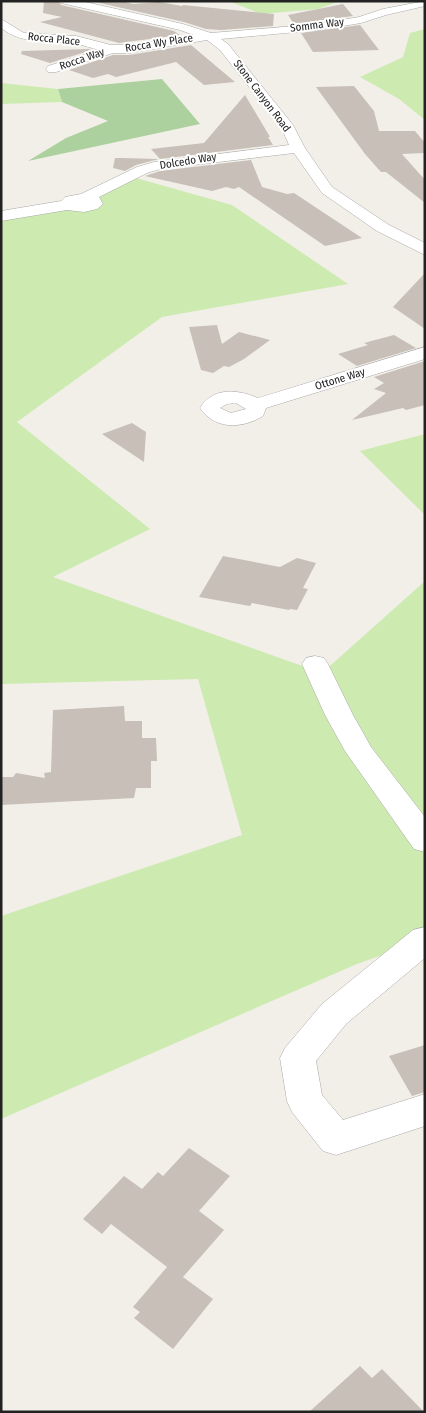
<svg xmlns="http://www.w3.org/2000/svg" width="426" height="1413" font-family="'Fira Sans Condensed',sans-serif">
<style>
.grass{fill:#cdebb0}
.forest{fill:#add19e}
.building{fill:#c7bfb8}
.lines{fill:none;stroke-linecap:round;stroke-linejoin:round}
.minor-casing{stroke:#a9a9a9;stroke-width:1}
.minor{fill:#fff;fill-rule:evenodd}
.labels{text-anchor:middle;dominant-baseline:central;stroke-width:4;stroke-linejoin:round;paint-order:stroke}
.far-street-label{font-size:11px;fill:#222;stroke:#fff}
</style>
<rect width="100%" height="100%" fill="#f2efe9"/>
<path class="grass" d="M229 1H340L318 9 261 14Z
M425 29V120L399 99 360 77 403 57 410 33Z
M1 83 58 89 62 102 1 104Z
M129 176 232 205 348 284 162 317 17 422 150 529 53 577 322 673 425 581V940L357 964 1 1119V916L242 835 198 679 1 684V220L68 206Z
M425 434V515L360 451Z"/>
<path class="forest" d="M162 79 200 124 28 161 66 138 108 121 62 102 58 89Z"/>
<path class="building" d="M44 1H58L61 5 174 31 180 35 119 43 40 22 62 17 43 13Z
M91 1H122L133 4 159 2 182 6 183 5 274 14 273 26 221 30 206 29 184 22Z
M343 4 353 16 294 24 288 15Z
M360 25 379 50 313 52 301 33Z
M191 45 235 82 204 85 176 62 116 77 108 74 93 78 69 70 113 55H129Z
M89 49 92 50 50 63 21 54 22 51Z
M354 86 374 111 379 131H415L425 143V153L402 154 425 180V203L386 172H381L365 154 316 87Z
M245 95 270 137H268L273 145 160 159 151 149 204 143Z
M115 158H122L159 159 136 165 125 171 113 168Z
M251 160 262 187 287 194 294 193 362 238 325 246 239 187 234 189 226 187 212 191 145 176 160 171Z
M425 273V329L393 307Z
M217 325 222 344 239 332 270 340 244 359 229 367 224 366 213 373 201 370 189 327Z
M394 335 416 348 357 366 338 354 368 345 364 343Z
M425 361V405L406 410 403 408 352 420 386 393 374 389 384 383 374 377Z
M132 423 146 432 144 462 102 434Z
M223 556 280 567 297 558 316 563 303 588 308 589 297 610 290 609 289 610 252 603 250 606 199 597Z
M124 706 125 721H142V738H156L157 761H151V788H136L134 798 1 805V777H13L16 773 45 778 44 773 51 772 53 710Z
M425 1045V1092L412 1096 389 1056Z
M189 1148 230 1176 199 1211 224 1230 183 1277 213 1299 173 1349 134 1318 140 1312 133 1307 167 1267 111 1224 102 1234 83 1219 124 1176 142 1189 158 1172 163 1176Z
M360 1366 372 1378 382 1369 424 1412H309Z"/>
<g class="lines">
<g class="minor-casing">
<path id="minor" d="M60 1H81L183 24 211 33 318 24 359 17 383 9 425 1V6L386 15 361 23 318 30 221 39 228 44 293 125 305 148 332 187 389 225 425 243V255L377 231 322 193 294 153 160 169 147 173 99 197 103 204 97 209 84 212 67 210 1 221V211L61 201 65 197 81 194 137 167 154 162 289 145 282 129 220 50 207 40 129 53H113L56 72H48L46 69 48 66 99 50C91 48 84 45 76 44 49 39 24 46 1 28V19L24 33 76 36 111 45H129L194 35 180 30 61 3Z
M425 347V359L266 408 263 416C242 429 215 430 200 408 213 387 237 389 258 398ZM236 403 246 409 231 413 220 408 227 404Z
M315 656 324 658 328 664 353 715 371 747 425 817V852L414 849 345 751 325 715 302 664 306 658Z
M425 927V958L346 1024 316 1061 322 1095 343 1120 425 1094V1126L336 1155 323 1151 292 1112 287 1101 280 1058 285 1048 322 1004 413 930Z"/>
</g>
<use href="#minor" class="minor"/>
</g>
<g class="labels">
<g class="far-street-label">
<text transform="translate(317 25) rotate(-7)">Somma Way</text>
<text transform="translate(54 39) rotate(6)">Rocca Place</text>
<text transform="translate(159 43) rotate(-9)">Rocca Wy Place</text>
<text transform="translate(82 59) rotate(-19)">Rocca Way</text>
<text transform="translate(262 96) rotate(53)">Stone Canyon Road</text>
<text transform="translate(188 161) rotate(-9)">Dolcedo Way</text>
<text transform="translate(340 379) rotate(-17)">Ottone Way</text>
</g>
</g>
<rect width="426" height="1413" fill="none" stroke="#222222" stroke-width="5"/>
</svg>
